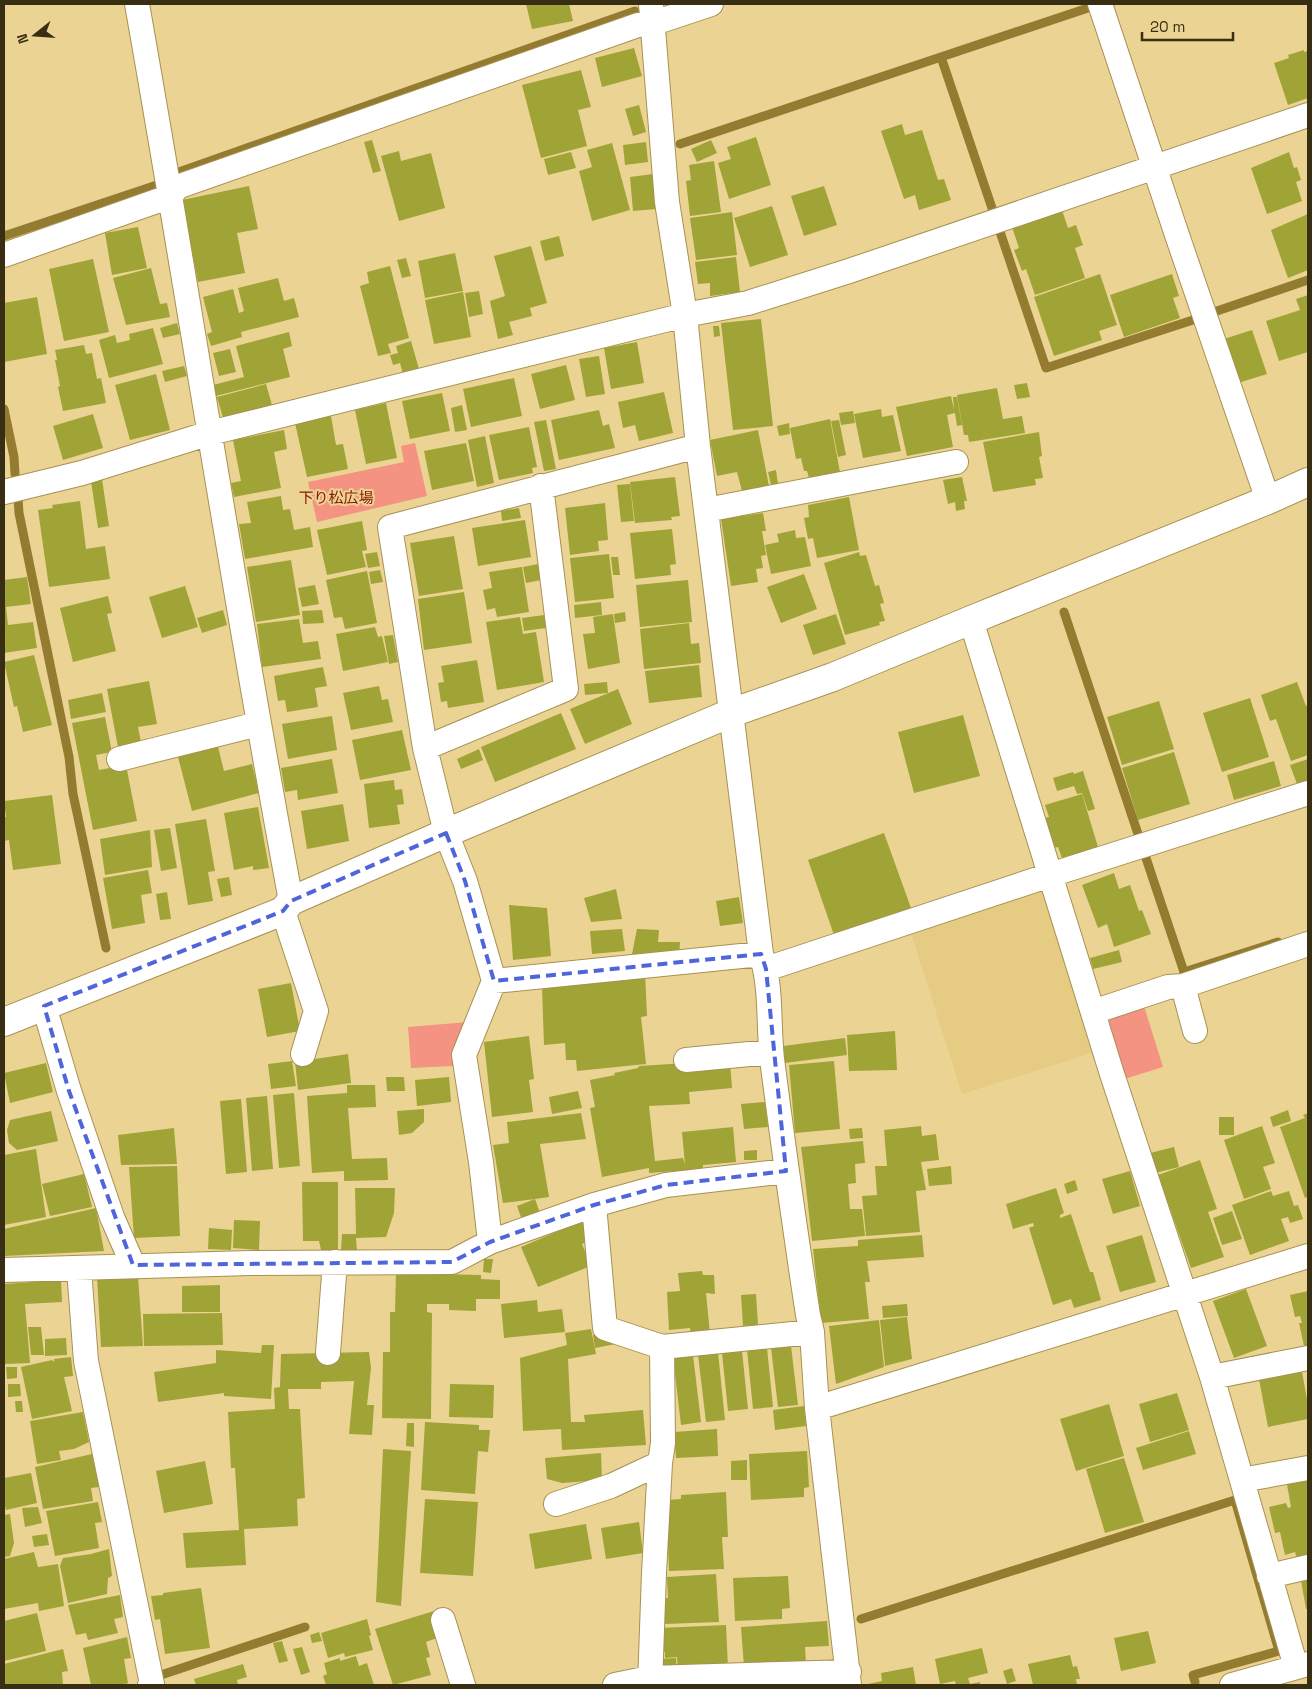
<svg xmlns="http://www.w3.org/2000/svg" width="1312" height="1689" font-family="'Space Grotesk','Noto Sans JP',sans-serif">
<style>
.built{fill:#e5cc82}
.green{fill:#f49381}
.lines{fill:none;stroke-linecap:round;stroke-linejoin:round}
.stream{stroke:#937b30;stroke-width:9}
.building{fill:#a0a336}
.minor-casing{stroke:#a79152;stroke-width:26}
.tertiary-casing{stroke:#a79152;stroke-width:30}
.minor{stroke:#fff;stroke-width:24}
.tertiary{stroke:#fff;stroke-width:28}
.marked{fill:none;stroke:#4f65da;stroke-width:4;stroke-dasharray:10 6;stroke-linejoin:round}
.labels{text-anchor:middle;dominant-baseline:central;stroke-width:4;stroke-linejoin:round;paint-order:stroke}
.park-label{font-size:15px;fill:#8c1605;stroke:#ebd493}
</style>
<rect width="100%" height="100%" fill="#ebd493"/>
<path class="built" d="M1045 883 1095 1052 962 1094 910 930Z"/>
<path class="green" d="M415 443 427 496 317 522 308 482 404 462 401 446Z
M1143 1003 1163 1067 1118 1081 1099 1016Z
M468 1022 453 1047V1066L411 1068 408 1027Z"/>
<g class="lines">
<path class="stream" d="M941 57 1046 368 1196 319 1214 312 1308 280
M680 144 1100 4
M176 173 635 11
M4 236 160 184
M4 409 14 457 15 474
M18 498 19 513 69 757 73 794 106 948
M1064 612 1184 972 1278 942
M861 1619 1235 1500 1279 1651 1193 1675 1195 1682
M161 1675 305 1627"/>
</g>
<path class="building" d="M526 4H569L573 21 532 29Z
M634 48 642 76 602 87 595 58Z
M1304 50V52L1308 51V98L1288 105 1274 63 1289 58 1288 55Z
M581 70 591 107 578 110 587 146 541 158 522 85Z
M639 105 646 132 633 136 625 109Z
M902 124 905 135 922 130 938 180 944 179 951 200 919 210 915 195 904 199 881 131Z
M756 137 771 185 729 199 718 163 731 159 727 147Z
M372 140 381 171 373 173 364 142Z
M711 140 717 153 697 162 691 149Z
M646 142 648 162 625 165 623 145Z
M612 143 630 210 592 221 579 171 592 167 587 150Z
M399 151 401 161 431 153 445 208 399 221 381 156Z
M571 152 576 168 548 175 544 159Z
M1289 152 1294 168 1297 167 1301 180 1296 182 1302 201 1267 214 1251 168Z
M714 161 721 212 690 216 686 181 691 180 689 165Z
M653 174 656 209 633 211 630 177Z
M249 186 258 229 237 233 245 273 198 282 182 200Z
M824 186 837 225 804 236 791 196Z
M772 206 788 255 750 267 734 218Z
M1062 210 1068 228 1076 225 1083 245 1075 248 1085 278 1035 295 1026 269 1022 271 1014 250 1019 248 1012 227Z
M732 212 737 255 696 260 690 218Z
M1308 214V270L1288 278 1271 230Z
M138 227 147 268 112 275 105 233Z
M559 236 564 256 545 261 540 241Z
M531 246 547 303 530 308 532 316 509 322 513 335 498 339 490 301 505 296 494 256Z
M455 253 463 291 425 298 418 261Z
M736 257 740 292 710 296V283L698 284 695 262Z
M406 258 411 276 402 278 397 260Z
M93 259 109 332 64 341 49 269Z
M390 266 409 338 388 344 391 353 378 356 360 286 369 283 367 272Z
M151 268 160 304 167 303 170 317 126 325 113 278Z
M1100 274 1117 325 1099 331 1102 340 1054 356 1034 297Z
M1172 274 1179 296 1173 298 1180 318 1124 337 1110 295Z
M278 278 284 301 294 298 299 317 241 332 242 337 211 346 207 334 212 332 203 297 233 289 239 313 244 311 238 288Z
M479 291 483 314 469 317 465 293Z
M463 292 471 337 434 344 425 300Z
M1308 295V352L1279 361 1266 321 1300 310 1296 299Z
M37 297 47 354 4 362V303Z
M761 319 773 426 733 430 721 323Z
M177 323 180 334 163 338 160 328Z
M713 326H719L720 336 714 337Z
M153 328 163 364 109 378 99 340 115 335 117 343 130 340 129 334Z
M1252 330 1267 374 1238 383 1224 339Z
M289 332 292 346 283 349 290 377 216 396 213 385 244 377 236 346Z
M411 341 419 369 403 374 400 363 393 365 390 355 398 353 396 346Z
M637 342 644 383 611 389 604 348Z
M84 345 86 354 92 353 97 379 101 378 106 403 63 411 58 387 60 386 55 360H57L55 350Z
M230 349 236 372 219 376 213 353Z
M599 356 605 394 586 397 579 359Z
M566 365 575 400 540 409 531 374Z
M184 366 187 376 165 382 162 371Z
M156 374 170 430 130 440 115 385Z
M514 378 522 416 471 427 463 389Z
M1027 383 1030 397 1017 399 1014 385Z
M266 384 272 405 223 418 217 397Z
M997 388 1003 419 1022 416 1025 433 969 442 968 435H964L957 395Z
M664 392 673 433 639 441 635 425 623 428 618 402Z
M442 393 450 431 410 439 402 401Z
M951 396 954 410 953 397H957L962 425 957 426 955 413 947 415 953 447 907 456 896 407Z
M386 403 397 458 366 464 355 410Z
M462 405 467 430 455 432 451 408Z
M881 409 882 417 893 415 901 451 863 458 854 414Z
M599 410 603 426 609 424 615 448 559 460 551 420Z
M853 411 855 423 841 425 839 413Z
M93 414 103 448 63 460 53 426Z
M331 416 336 445 343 444 348 469 307 477 295 423Z
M830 419 840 472 809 478 807 471H804L801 458 796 459 790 428Z
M546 420 556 469 544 471 534 422Z
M839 420 846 455 838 457 831 421Z
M789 423 790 434 779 436 777 426Z
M529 427 537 467 532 468 533 473 499 480 489 435Z
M284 430 287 449 274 452 281 488 234 497 231 483 241 481 233 440Z
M758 430 769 486 742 491 737 472 717 476 710 440Z
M1039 432 1042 456 1039 457 1043 478 1035 479 1036 485 993 492 983 442Z
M485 436 494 483 477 487 468 440Z
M466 443 474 481 432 490 424 451Z
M776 470 778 484 771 485 768 472Z
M675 477 680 516 671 517 672 520 635 523 630 482Z
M962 477 967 501H964L965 509 956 511 955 502 948 504 943 480Z
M102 479 109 526 98 528 91 481Z
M630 484 634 521 621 522 617 485Z
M281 496 283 510 290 509 294 530 310 527 313 547 245 559 239 524 251 523 247 502Z
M849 497 859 550 817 558 813 538 808 539 804 518 809 517 808 505Z
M80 501 86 549 105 546 110 579 49 587 38 510 53 508 52 505Z
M605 503 608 540 598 541 599 551 570 555 565 508Z
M519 508 521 518 502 521 501 511Z
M763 513 766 531H762L766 555 761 556 763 568 756 569 758 582 731 586 721 519Z
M525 520 531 557 478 566 472 528Z
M362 521 367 550 362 551 366 567 327 575 317 530Z
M672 529 676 564 670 565 671 575 635 579 630 533Z
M795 530 796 538 805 537 811 566 771 574 765 545 779 542 777 534Z
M454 536 463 589 419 596 410 543Z
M377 552 380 566 368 568 365 554Z
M859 552 860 556 866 555 875 586 879 585 884 603 880 604 885 621 879 622 880 625 845 635 824 563Z
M609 554 614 598 575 602 570 558Z
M611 557H618L620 575H613Z
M291 560 300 615 256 622 247 567Z
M538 564 541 580 526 583 523 567Z
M522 567 529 612 497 617 495 608 487 610 483 590 492 588 489 572Z
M380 570 383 582 371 584 369 572Z
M367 571 377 623 345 629 342 617 334 618 326 580Z
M804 574 817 609 781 623 767 587Z
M27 577 31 604 6 607 8 625 33 622 37 648 4 653V580Z
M688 580 692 622 640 627 636 585Z
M315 585 319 604 302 607 298 588Z
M185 586 198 627 162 638 149 597Z
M464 592 472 643 424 650 418 599Z
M108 596 112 613 107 614 116 651 73 662 60 608Z
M601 602 602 615 575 618 574 605Z
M223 610 227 625 202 633 197 618Z
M322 610 324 623 303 624 302 611Z
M625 612 626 621 615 623 614 614Z
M613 614 620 663 588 669 583 634 595 633 593 617Z
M836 614 846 644 813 655 803 625Z
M544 615 546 628 524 631 522 618Z
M520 617 523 634 536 632 544 682 497 690 486 622Z
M299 619 303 643 318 641 321 659 262 667 257 624Z
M689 623 691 644 699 643 701 663 644 669 640 629Z
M375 627 378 637 382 636 388 662 343 671 336 634Z
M393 635 398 662 389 664 384 636Z
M34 655 52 725 23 732 17 706 14 707 4 662Z
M477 660 484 702 448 708 447 701 441 702 438 683 444 682 441 666Z
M699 665 702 697 649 703 645 671Z
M323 667 327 686 315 688 318 707 287 712 285 700 278 701 274 676Z
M149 681 157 724 138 727 141 742 118 747 107 689Z
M607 682 608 693 585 695 584 684Z
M1297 682 1306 706 1308 705V755L1291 761 1276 719 1270 721 1261 695Z
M379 686 382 700 388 699 393 722 351 730 343 693Z
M618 689 632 724 585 744 570 709Z
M102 693 106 712 71 719 68 700Z
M1250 698 1269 757 1222 772 1203 713Z
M1159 701 1174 749 1122 765 1107 717Z
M561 713 576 749 495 782 481 747Z
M963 715 980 776 914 793 898 732Z
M332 716 337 750 288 759 282 724Z
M105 717 112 752 96 755 99 770 126 765 137 821 93 830 72 723Z
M402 730 411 770 360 780 352 740Z
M218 747 224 771 252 764 259 793 192 811 178 757Z
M479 749 483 760 461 769 457 759Z
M1174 752 1190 804 1138 820 1122 768Z
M332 759 338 793 298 800 297 790 285 792 281 768Z
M1308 759V780L1297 784 1290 765Z
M1274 761 1281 786 1234 800 1227 775Z
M1083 771 1095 809 1088 811 1082 793 1077 794 1074 786 1057 791 1053 778 1073 772 1074 774Z
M394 780 395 790 402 789 404 804 397 805 400 824 369 828 364 784Z
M1082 794 1098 847 1062 858 1058 847 1053 848 1044 818 1049 817 1045 805Z
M52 795 61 864 13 870 9 840 4 841V817H6L4 801Z
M343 804 349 841 307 849 301 811Z
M258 807 269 868 253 870V866L234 870 224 813Z
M206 819 215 871 208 872 213 901 188 905 175 824Z
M170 828 177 868 161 871 154 830Z
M150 830 152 867 105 875 100 839Z
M884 833 911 908 834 935 808 860Z
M148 870 152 893 141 895 145 923 112 929 103 878Z
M1114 873 1119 889 1130 885 1139 911 1142 910 1151 934 1114 947 1107 924 1098 928 1082 885Z
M229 877 232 895 221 897 217 879Z
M616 889 622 919 591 922 584 898Z
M167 892 171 919 160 920 156 894Z
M739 897 743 923 720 926 716 901Z
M509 905 547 908 551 956 513 960Z
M622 929 625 951 592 954 590 931Z
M637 929 659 930 658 942H680L679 957 632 954Z
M1119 950 1122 962 1093 969 1090 958Z
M645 972 647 1016 641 1017 646 1064 577 1071 576 1060H566L565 1043 544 1045 542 987 564 986V975Z
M291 983 300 1031 267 1037 258 989Z
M895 1031 897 1070 849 1071 847 1035Z
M529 1036 534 1079 529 1080 533 1112 492 1117 484 1042Z
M845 1038 847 1055 785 1063 783 1046Z
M348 1054 351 1083 298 1090 295 1062Z
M292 1061 296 1086 271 1089 268 1064Z
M834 1061 840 1129 795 1133 789 1065Z
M730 1062 732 1088 689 1092 690 1104 649 1106 655 1161 683 1158 685 1165 682 1132 733 1127 736 1162 703 1165V1169L649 1173V1168L602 1177 590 1108 595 1107 590 1080 615 1075 614 1073 638 1068 639 1066 687 1063Z
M46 1063 53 1092 10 1103 4 1073Z
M386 1077H404L405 1091H387Z
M449 1077 451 1102 417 1106 415 1080Z
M347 1085H375L376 1107 348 1108 352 1159 387 1158 388 1180 344 1181V1171L312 1173 307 1096 347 1093Z
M578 1091 582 1108 552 1114 549 1097Z
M294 1093 300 1166 279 1168 273 1095Z
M267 1096 273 1169 252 1171 246 1098Z
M241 1099 247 1172 226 1174 220 1101Z
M765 1102 768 1127 744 1129 741 1104Z
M424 1109V1122L412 1133 399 1135 397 1111Z
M1288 1110 1291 1121 1273 1127 1270 1117Z
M51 1111 58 1141 17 1150 9 1143 7 1130 10 1120Z
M581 1113 586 1139 540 1144 549 1197 535 1199 540 1213 522 1220 517 1206 535 1199 503 1203 493 1145 509 1143 507 1122Z
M1308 1113V1197L1305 1198 1280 1127 1305 1118 1303 1115Z
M1219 1117H1234V1135H1219Z
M921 1126 922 1136 936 1134 939 1160 921 1162 926 1190 916 1191 920 1232 866 1236 862 1196 877 1195 875 1166H887L884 1130Z
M1262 1126 1275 1163 1263 1167 1271 1189 1244 1199 1224 1140Z
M174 1128 177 1164 121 1165 118 1135Z
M862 1128 863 1138 850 1139 849 1129Z
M863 1141 865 1163 855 1164 856 1183 848 1184 850 1209H862L865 1236 812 1241 804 1170 828 1167 804 1170 801 1147Z
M1174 1147 1179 1167 1155 1173 1150 1153Z
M36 1149 46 1217 4 1225V1155Z
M757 1150V1160H744V1151Z
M1200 1160 1217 1209 1208 1212 1224 1257 1191 1268 1158 1175Z
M177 1166 180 1236 134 1238 129 1167Z
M951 1166 952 1184 929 1186 927 1169Z
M1130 1171 1140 1206 1113 1214 1102 1179Z
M84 1174 92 1207 50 1216 42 1184Z
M1075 1180 1078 1190 1067 1194 1064 1184Z
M302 1182H338V1250H321L319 1241H303Z
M355 1188H395L394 1213 386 1237 356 1238 357 1251 341 1250 342 1234H356Z
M1056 1188 1064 1213 1060 1215V1218L1071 1214 1090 1272H1093L1101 1300 1074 1308 1071 1299 1053 1305 1029 1228 1034 1226 1033 1223 1013 1229 1006 1204Z
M1271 1191 1273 1196 1289 1191 1294 1206 1298 1205 1303 1219 1290 1223 1288 1217 1281 1219 1289 1241 1250 1255 1232 1205Z
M96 1208 104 1251 4 1256V1229Z
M1232 1211 1242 1239 1222 1245 1213 1218Z
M234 1220 260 1221 259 1250 233 1248Z
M582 1221 590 1240 582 1244 591 1266 538 1287 521 1247Z
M209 1228 232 1230 231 1250 208 1249Z
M922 1235 924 1257 867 1261 870 1282H865L869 1319 821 1323 813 1249 858 1246V1240Z
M1142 1235 1156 1282 1120 1292 1106 1246Z
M484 1259H493L491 1273 483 1272Z
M702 1271 703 1275H714L715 1294 706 1293 710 1334 691 1335 690 1328 669 1330 667 1292 680 1291 678 1273Z
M396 1273 481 1275V1279L500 1280V1299H476V1311L449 1310V1304H427V1312L432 1313 431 1419 382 1418 383 1352H390V1312H395Z
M138 1276 143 1346 101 1347 97 1277Z
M61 1280 62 1302 25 1304 30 1363 4 1364V1284Z
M220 1285V1312H182V1286Z
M1246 1289 1267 1346 1234 1358 1213 1301Z
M1308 1291V1345L1304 1346 1299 1323H1302L1300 1316 1295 1317 1290 1295Z
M756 1294 758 1325 743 1326 741 1295Z
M537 1300 538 1312 562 1309 565 1332 504 1338 501 1304Z
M907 1304 908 1316 883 1318 882 1306Z
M222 1313 223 1345 144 1346 143 1314Z
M907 1317 912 1359 885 1366 880 1320Z
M879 1320 884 1367 836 1384 829 1326Z
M28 1327H41L44 1355H31Z
M591 1329 596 1354 568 1359 571 1422H585L584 1415 643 1410 646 1445 562 1450 561 1429 523 1431 520 1358 567 1345 565 1333Z
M613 1331 616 1344 595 1348 593 1335Z
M66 1338 67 1355 45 1356V1339Z
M262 1345H274L271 1399 224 1396V1393L158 1402 154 1372 216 1363V1350L261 1353Z
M791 1346 798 1405 778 1407 771 1348Z
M767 1348 773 1407 753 1409 747 1350Z
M742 1351 748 1409 728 1411 722 1353Z
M369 1352 371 1368 367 1405H374L372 1435 349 1434 354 1381 321 1382V1389H288L289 1409H300L305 1498 297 1499 298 1526 244 1529 246 1565 186 1568 183 1533 239 1530 235 1468H231L228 1412 275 1409 274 1388 280 1387 281 1354Z
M718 1352 725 1420 706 1422 698 1355Z
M693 1355 701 1422 681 1425 673 1357Z
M71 1357 73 1376 64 1377 72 1411 32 1419 21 1367 52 1360 54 1362V1359Z
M1301 1366 1308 1405V1419L1268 1427 1258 1374Z
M6 1367H17V1378L7 1379Z
M8 1384H20L21 1396 8 1397Z
M450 1384 494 1385 493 1418 449 1417Z
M1177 1393 1189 1430 1150 1442 1139 1404Z
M15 1401H22L23 1412H16Z
M1109 1404 1124 1456 1076 1471 1060 1419Z
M804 1406 806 1426 775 1430 773 1410Z
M83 1412 89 1442 74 1449 59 1451 61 1460 37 1464 30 1421Z
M425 1422 479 1425V1430H490L488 1452 478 1451 475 1494 421 1490Z
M407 1423H414V1447L406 1446Z
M717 1429 718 1456 676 1458 674 1432Z
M1189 1431 1196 1454 1143 1470 1136 1448Z
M383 1449 411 1451 401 1606 376 1602Z
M807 1451 809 1487 804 1488V1497L751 1500 749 1454Z
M601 1453 602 1480 562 1483 547 1479 545 1458Z
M92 1454 99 1487 91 1488 93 1501 43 1509 35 1467Z
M1124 1458 1144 1522 1105 1533 1086 1469Z
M747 1460V1480H731V1461Z
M205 1461 213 1504 164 1513 156 1471Z
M31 1473 37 1503 6 1510 4 1502V1478Z
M1308 1475V1557L1297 1559 1295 1552 1285 1555 1280 1532 1275 1533 1269 1507 1286 1503 1288 1508 1291 1507 1286 1479Z
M726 1492 728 1537H722L724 1569 669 1571 666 1500 681 1499V1495Z
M425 1499 478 1502 473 1576 420 1573Z
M98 1502 102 1522 95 1523 99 1548 55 1556 46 1511Z
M38 1507 42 1523 25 1527 22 1508Z
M10 1514 14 1543 10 1556 4 1557V1515Z
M639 1522 643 1553 606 1559 601 1528Z
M586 1524 592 1559 535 1569 529 1534Z
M47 1534 49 1545 34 1547 32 1536Z
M109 1549 112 1576 108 1578 107 1594 68 1603 60 1566 63 1558 91 1554Z
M34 1552 38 1567 58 1564 64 1606 39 1611 38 1603 4 1609V1559Z
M1308 1573V1609H1306L1300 1575Z
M716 1574 719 1622 665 1624 663 1598H668L667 1577Z
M788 1576 790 1608 782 1609V1619L735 1621 733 1578Z
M201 1588 210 1648 165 1654 160 1619 155 1620 151 1596 163 1595V1593Z
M120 1595 123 1617 114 1619 118 1633 88 1640 86 1633 76 1635 68 1605Z
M434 1611 439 1630 437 1638 426 1642 430 1657 426 1658 431 1675 393 1685 375 1629Z
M37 1613 46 1651 4 1661V1621Z
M367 1619 371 1635 369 1636 373 1650 345 1657 344 1653 328 1658 321 1633Z
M827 1621 829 1646 805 1647 806 1663 744 1667 741 1627Z
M726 1625 728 1668 678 1671 677 1657 665 1658V1652H662L660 1628Z
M1148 1631 1156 1663 1121 1671 1114 1638Z
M319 1632 322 1641 312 1643 310 1635Z
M127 1637 131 1658 124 1659 128 1683 124 1685H91L83 1648Z
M282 1641 288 1661 279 1663 273 1643Z
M302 1647 310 1672 301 1675 293 1649Z
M982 1648 988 1673 968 1678 970 1684 980 1682V1685H956L955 1681 940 1684 935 1659Z
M63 1649 68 1671 62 1672 63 1685H4V1664Z
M1070 1655 1073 1667 1077 1666 1080 1679H1076L1077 1685H1033L1028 1664Z
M356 1656 359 1666 367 1663 374 1685H326L323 1676 327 1674 324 1663 340 1658V1661Z
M676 1658 677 1671 659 1672 658 1659Z
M243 1664 247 1677 237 1680 238 1685H196L194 1679Z
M913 1667 916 1685H868V1684L882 1681 881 1673Z
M1012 1668 1016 1681 1007 1684 1003 1671Z"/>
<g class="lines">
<g class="minor-casing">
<path id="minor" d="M137 4C190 303 235 603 291 901
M651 4 667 202 685 315 698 446 761 954C772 987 768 1024 772 1059 783 1145 795 1230 808 1315L812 1332 817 1408 849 1685
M1100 4 1178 238 1268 500
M4 255 171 196 177 187 638 25 663 20 711 4
M4 492 82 473 210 433 685 315 748 303 849 271 1308 115
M706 510 956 462
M971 620 1112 1074 1212 1377 1296 1667
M425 748 566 689 541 486
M119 759 258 724
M283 911 316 1011 303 1054
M766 969 1050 875 1308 793
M494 981 761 954
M1183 986 1195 1031
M44 1006 69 1091 112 1217 133 1265
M1093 1012 1168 987 1183 986 1308 944
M686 1060 771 1052
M594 1205 605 1328 662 1347 663 1443 660 1463 654 1573 650 1685
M490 1242 481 1162 464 1055 494 981 465 881 446 833 425 748 390 527 698 446
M79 1269 86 1361 152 1684 150 1685
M4 1270 250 1263 452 1262 490 1242 594 1205 666 1185 786 1171
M662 1347 812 1332
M328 1353 335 1262
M1212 1377 1308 1358
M817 1408 1308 1256
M1242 1480 1308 1468
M556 1504 611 1486 660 1463
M1269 1576 1308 1567
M443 1620 463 1685
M615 1685 649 1678 849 1672
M1232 1685 1308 1664"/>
</g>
<g class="tertiary-casing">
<path id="tertiary" d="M4 1022 283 911 291 901 446 833 731 713 833 677 971 620 1268 500 1308 482"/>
</g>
<use href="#minor" class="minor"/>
<use href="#tertiary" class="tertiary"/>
</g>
<path class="marked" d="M446 833 465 881 494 981 761 954 766 969 786 1171 666 1185 594 1205 490 1242 452 1262 133 1265 69 1091 44 1006 283 911 291 901Z"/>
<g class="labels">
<g class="park-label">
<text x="336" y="497">下り松広場</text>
</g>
</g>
<rect width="1312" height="1689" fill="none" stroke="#372e14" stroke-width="10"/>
<g transform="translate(35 35) rotate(253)" stroke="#ebd493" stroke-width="4" paint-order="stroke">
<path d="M0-4L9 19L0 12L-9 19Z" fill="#372e14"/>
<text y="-8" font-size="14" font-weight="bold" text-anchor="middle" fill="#372e14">N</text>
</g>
<path d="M1142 32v8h91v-8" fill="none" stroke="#372e14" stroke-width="2.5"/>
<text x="1150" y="32" font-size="15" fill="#372e14" stroke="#ebd493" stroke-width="4" paint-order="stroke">20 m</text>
</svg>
